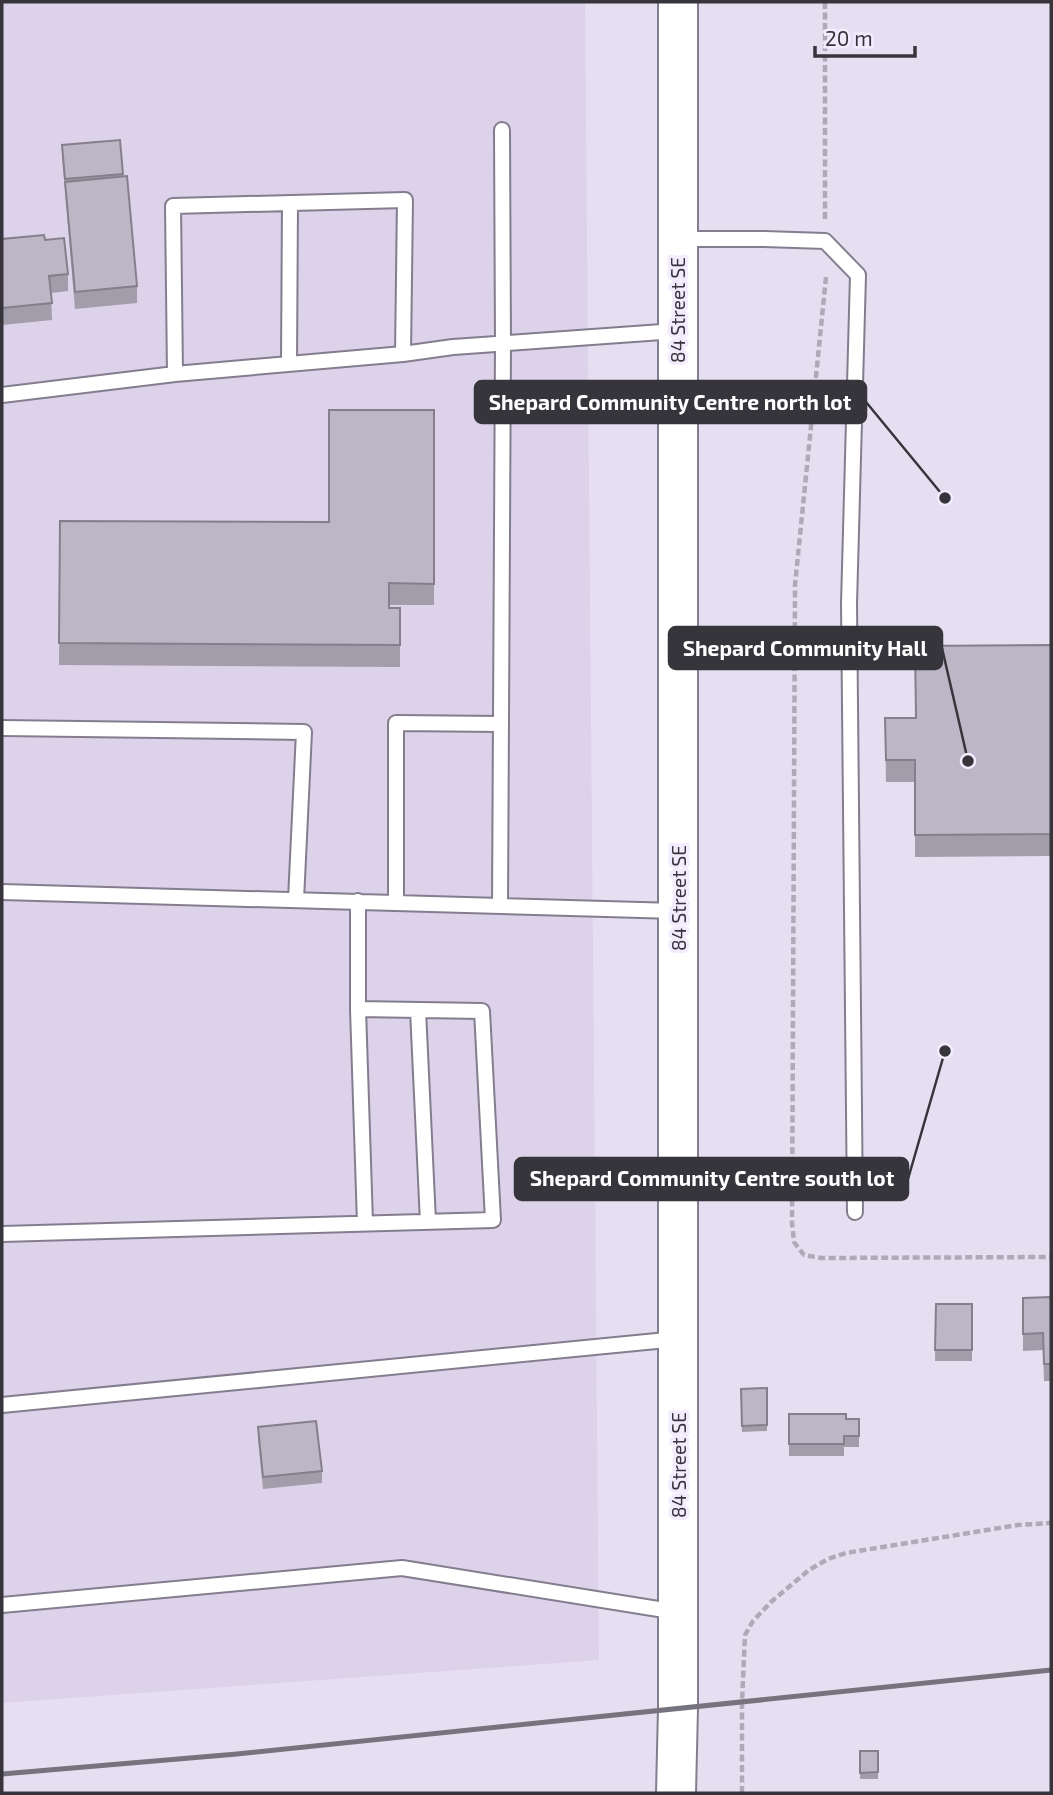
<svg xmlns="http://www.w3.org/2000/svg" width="1053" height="1795" font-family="'Exo 2',sans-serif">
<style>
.built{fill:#dcd3eb}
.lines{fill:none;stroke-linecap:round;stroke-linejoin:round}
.lane-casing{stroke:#837d8d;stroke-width:18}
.secondary-casing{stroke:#837d8d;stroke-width:42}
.path{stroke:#afa9b8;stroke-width:4.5;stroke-dasharray:7 3.5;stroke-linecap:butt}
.lane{stroke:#fff;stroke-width:14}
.secondary{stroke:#fff;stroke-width:38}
.rail{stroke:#77737e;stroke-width:5}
.wall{fill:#a29dab}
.building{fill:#bcb6c7;stroke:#847f8b;stroke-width:2}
.labels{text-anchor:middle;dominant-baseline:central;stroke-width:7;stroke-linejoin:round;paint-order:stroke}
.street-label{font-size:19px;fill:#37353c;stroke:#f3ecfe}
.leader{fill:none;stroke:#37353c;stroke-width:2.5}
.callout-dot{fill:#37353c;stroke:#f3ecfe;stroke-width:2.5}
.callout{fill:#37353c;stroke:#37353c;stroke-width:2.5}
.callout-label{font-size:21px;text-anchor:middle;font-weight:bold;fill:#fff}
</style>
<rect width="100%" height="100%" fill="#e6dff1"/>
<path class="built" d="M2 2H585L599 1660 2 1703Z"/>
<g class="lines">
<g class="lane-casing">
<path id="lane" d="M680 239H764L825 241 858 275 849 604 855 1212
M289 363 290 203
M175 374 173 206 405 200 403 354
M2 395 175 374 403 354 453 347 676 331
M2 728 304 732 296 900
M2 892 676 911
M358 901V1009
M396 903V723L501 724
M500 906 503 344 502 130
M418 1010 428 1222
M2 1234 493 1220 482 1011 358 1009 365 1223
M2 1405 677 1339
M2 1605 402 1568 677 1612"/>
</g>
<g class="secondary-casing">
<path id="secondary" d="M676 1793 678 1708V2"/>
</g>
<path class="path" d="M825 219V2
M826 277 795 585 792 1223 794 1242 804 1255 821 1258 1051 1257
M742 1793V1702L745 1635 753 1621 771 1602 809 1570 828 1559 846 1553 1018 1525 1051 1523"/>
<use href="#lane" class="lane"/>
<use href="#secondary" class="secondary"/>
<path class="rail" d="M2 1774 237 1754 1051 1670"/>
</g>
<path class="wall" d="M120 140 123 176 137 286V303L75 309 62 156V145Z
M2 239 45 240 68 274V291L51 293 52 320 2 325Z
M434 410V605H389V608H400V667L59 665 60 521 329 522Z
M1051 645V856L915 857V782H886L885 718H916Z
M1051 1297V1381H1044L1043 1350 1023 1351V1298Z
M936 1304H972V1361H935Z
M767 1388V1431L742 1432 741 1389Z
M789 1414 846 1419H859V1447H844V1456H789Z
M258 1427 322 1471V1483L263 1489 258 1439Z
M860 1751H878V1779H860Z"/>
<path class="building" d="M120 140 123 174 65 179 62 145Z
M127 176 137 286 75 292 65 182Z
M44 235 45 240 64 238 68 274 49 276 52 303 2 308V239Z
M329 410H434V584L389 583V608H400V645L59 643 60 521 329 522Z
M1051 645V834L915 835V760H886L885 718H916L915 646Z
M1051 1297V1364H1044L1043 1333 1023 1334V1298Z
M936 1304H972V1350H935Z
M767 1388V1425L742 1426 741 1389Z
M789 1414H846V1419H859V1436H844V1444H789Z
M316 1421 322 1471 263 1477 258 1427Z
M860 1751H878V1772L860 1773Z"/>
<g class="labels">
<g class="street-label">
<text transform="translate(677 310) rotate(-90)">84 Street SE</text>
<text transform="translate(678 898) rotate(-90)">84 Street SE</text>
<text transform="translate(678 1465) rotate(-90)">84 Street SE</text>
</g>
</g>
<path class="leader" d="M945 498L866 402M968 761L942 648M945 1051L908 1179"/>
<g class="callout-dot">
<circle cx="945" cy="498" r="7"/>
<circle cx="968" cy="761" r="7"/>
<circle cx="945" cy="1051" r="7"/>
</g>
<g class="callout">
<rect x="475" y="381" width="391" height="42" rx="7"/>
<rect x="669" y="627" width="273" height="42" rx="7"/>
<rect x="515" y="1158" width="393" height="42" rx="7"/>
</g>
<g class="callout-label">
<text x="670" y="410">Shepard Community Centre north lot</text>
<text x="805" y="656">Shepard Community Hall</text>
<text x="712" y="1186">Shepard Community Centre south lot</text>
</g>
<rect width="1053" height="1795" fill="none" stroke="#37353c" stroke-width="7"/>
<path d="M815 46v10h100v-10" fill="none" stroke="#37353c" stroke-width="3.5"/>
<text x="825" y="46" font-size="21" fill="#37353c" stroke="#f3ecfe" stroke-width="5" paint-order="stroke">20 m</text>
</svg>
